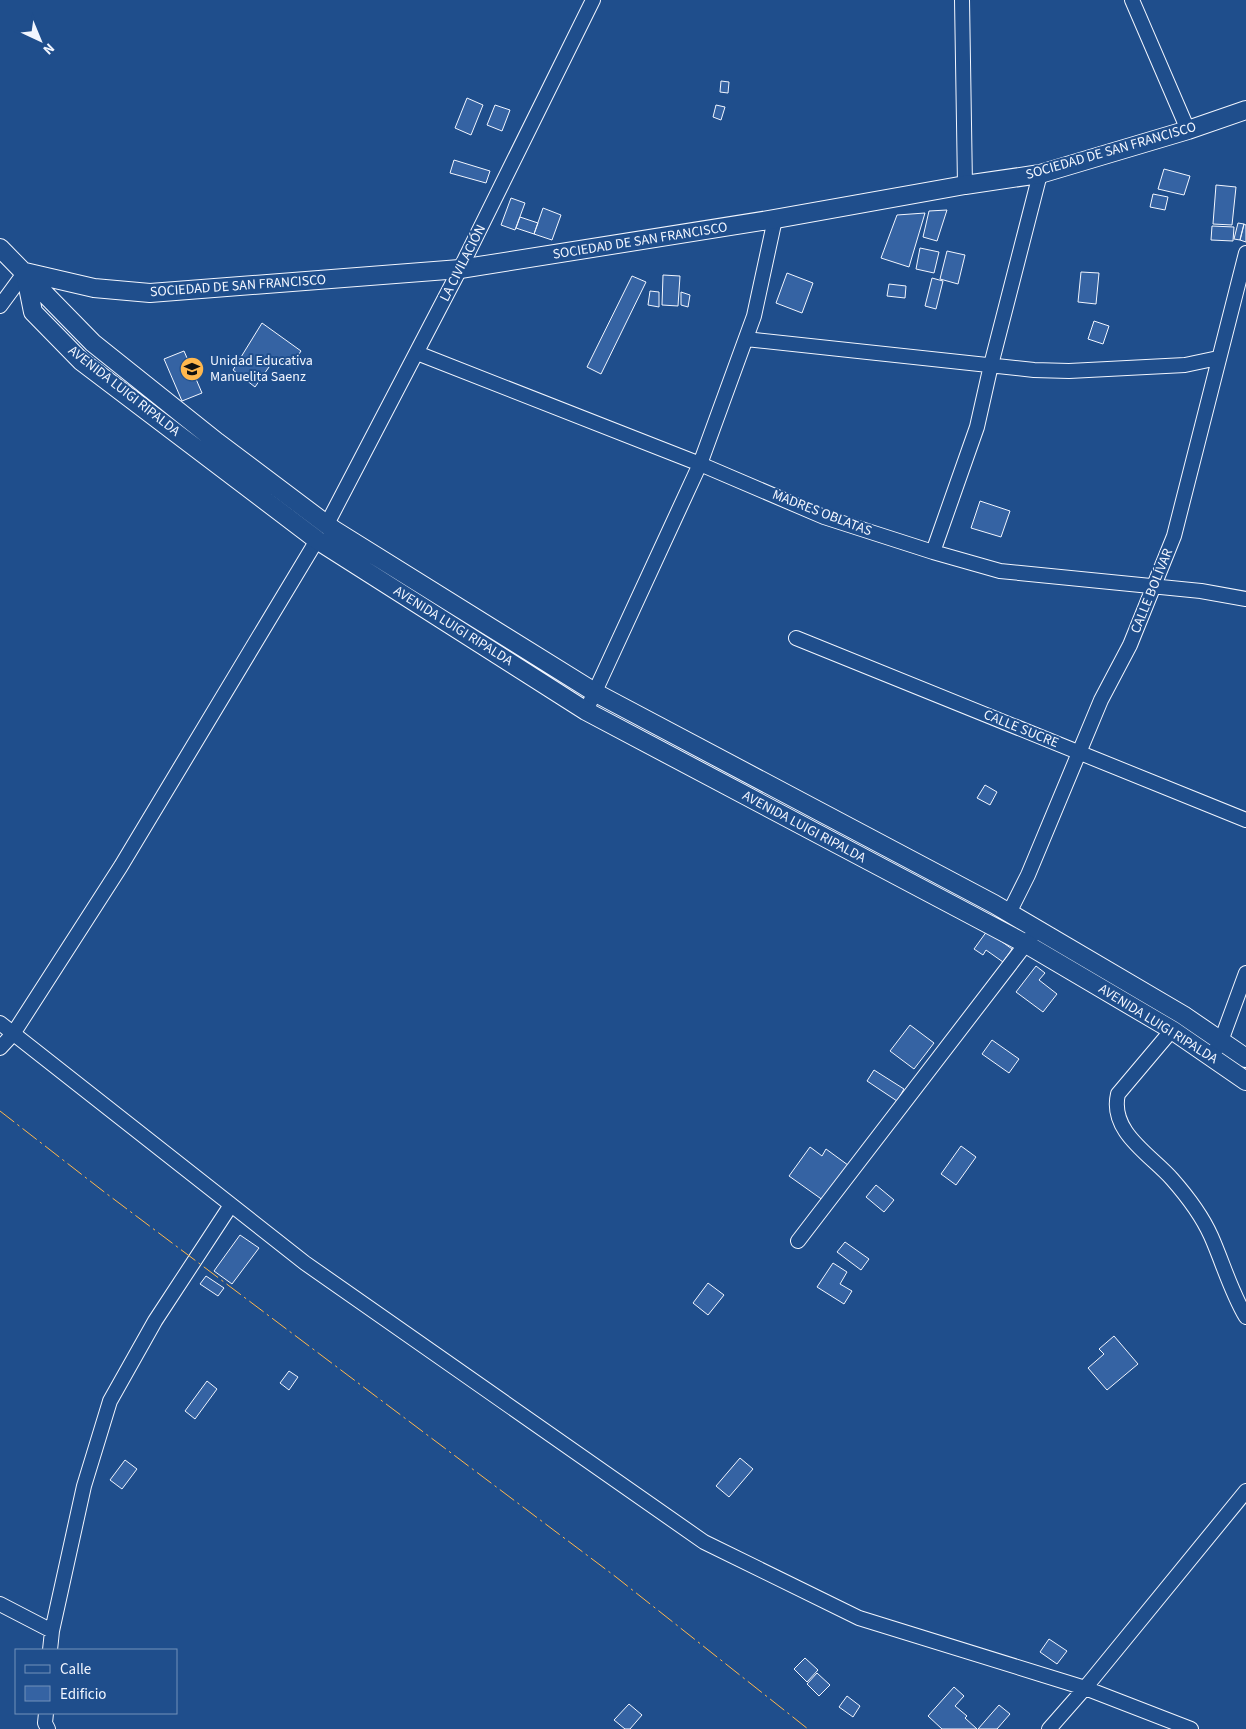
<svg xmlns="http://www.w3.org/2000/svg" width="1246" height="1729" font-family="'Source Sans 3',sans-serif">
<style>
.building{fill:#3563a3;stroke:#f2f6ff}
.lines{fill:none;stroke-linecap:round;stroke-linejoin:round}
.minor-casing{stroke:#f2f6ff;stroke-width:16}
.tertiary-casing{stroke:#f2f6ff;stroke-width:20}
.minor{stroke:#1f4e8c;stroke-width:14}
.tertiary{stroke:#1f4e8c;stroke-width:18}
.power{stroke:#ffb74d;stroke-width:1;stroke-dasharray:18 4 2.5 4;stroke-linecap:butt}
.labels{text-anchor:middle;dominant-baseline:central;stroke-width:4;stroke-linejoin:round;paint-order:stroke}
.street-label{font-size:14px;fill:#f2f6ff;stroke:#1f4e8c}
.poi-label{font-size:14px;fill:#f2f6ff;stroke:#1f4e8c;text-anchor:start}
</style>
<rect width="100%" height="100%" fill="#1f4e8c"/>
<path class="building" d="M721 81 729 82 728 93 720 92Z
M467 98 483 105 471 135 455 128Z
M495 105 510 110 502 131 487 125Z
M716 105 725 107 721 120 713 117Z
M454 160 490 171 486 183 450 173Z
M1164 169 1190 176 1184 195 1158 189Z
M1216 185 1236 187 1232 225 1213 224Z
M1153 194 1168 197 1165 210 1150 207Z
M511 198 525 203 515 230 501 225Z
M543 208 561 215 552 240 534 234Z
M947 210 937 241 923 237 929 211Z
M925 213 909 267 881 258 897 215Z
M520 217 538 223 534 234 516 228Z
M1238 223 1244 224 1240 240 1234 239Z
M1244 224 1246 225V242L1240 240Z
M1212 226 1234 227 1233 241 1211 240Z
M920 248 939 252 934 273 916 269Z
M947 251 965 255 958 284 940 279Z
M1081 272 1099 273 1096 304 1078 302Z
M787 273 813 283 802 313 776 303Z
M663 275 680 276 678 306 662 305Z
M632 276 646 282 601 374 587 367Z
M932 278 943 281 936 309 925 306Z
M889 284 906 286 905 298 887 296Z
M650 291 659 292V307L648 305Z
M681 292 690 295 688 307 681 305Z
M1094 321 1109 326 1103 344 1088 339Z
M262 323 301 351 290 367 276 357 255 387 233 370Z
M184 351 202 393 182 401 164 359Z
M980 501 1010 511 1001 537 971 528Z
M985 785 997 792 990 805 977 798Z
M987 931 1012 949 1003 962 986 950 983 955 974 949Z
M1036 966 1045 973 1039 980 1057 994 1043 1012 1016 992Z
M910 1025 934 1043 914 1069 890 1051Z
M992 1040 1019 1059 1009 1073 982 1054Z
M874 1070 904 1089 897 1101 867 1081Z
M961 1146 976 1157 956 1185 941 1174Z
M810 1147 822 1156 826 1149 852 1168 827 1203 789 1176Z
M876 1185 894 1200 884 1212 866 1197Z
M240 1235 259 1248 232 1284 214 1271Z
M845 1242 869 1259 861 1270 837 1252Z
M833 1263 847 1272 840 1284 852 1291 844 1304 817 1287Z
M206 1276 224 1288 218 1296 200 1284Z
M708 1283 724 1295 708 1315 693 1303Z
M1114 1336 1138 1364 1107 1390 1088 1368 1104 1354 1099 1349Z
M289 1371 298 1377 289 1390 280 1383Z
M207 1381 217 1389 195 1419 185 1411Z
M740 1458 753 1469 729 1497 716 1486Z
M125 1460 137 1469 122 1489 110 1480Z
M1049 1639 1067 1651 1057 1664 1040 1652Z
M805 1658 818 1670 807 1682 794 1669Z
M817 1673 830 1685 819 1696 807 1684Z
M954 1687 964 1696 955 1706 967 1716 965 1718 977 1729H942L928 1716Z
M847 1696 860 1706 853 1717 839 1707Z
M629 1704 642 1715 630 1729H625L614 1720Z
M999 1705 1010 1714 997 1729H978Z"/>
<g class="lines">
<g class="minor-casing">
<path id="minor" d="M962 0 965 185
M1132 0 1188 130
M0 306 25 272
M746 339 1034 370 1069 371 1185 365 1218 358
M417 353 700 464 824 517 933 552 1000 571 1201 591 1246 599
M327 524 460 269 593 0
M933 552 977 427 991 365 1040 174
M796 638 1246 820
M586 711 700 464 754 316 775 219
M1009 913 1028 875 1101 700 1130 645 1174 536 1246 253
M0 1023 305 1263 704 1542 859 1618 1085 1688 1191 1729
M1172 1030 1118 1094C1109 1132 1151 1155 1172 1179 1187 1196 1202 1216 1211 1236 1223 1263 1231 1292 1246 1317
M0 1048 13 1034 121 866 317 540
M1211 1057 1221 1041 1246 973
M798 1241 1032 936
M0 1604 52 1631 50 1650
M52 1631 84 1486 110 1401 155 1321 231 1205
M46 1713 45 1723 48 1729
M1049 1729 1085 1688 1246 1491"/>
</g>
<g class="tertiary-casing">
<path id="tertiary" d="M0 248 93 343 217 442 334 530 596 693 994 904 1183 1015 1246 1058
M25 272 33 312 81 361 317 540 586 711 1026 944 1172 1030 1246 1081
M25 272 94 288 150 293 460 269 775 219 965 185 1040 174 1188 130 1246 110"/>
</g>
<use href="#minor" class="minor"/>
<use href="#tertiary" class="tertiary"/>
<path class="power" d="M0 1111 103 1191 616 1577 808 1729"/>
</g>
<defs>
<g id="school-disc" transform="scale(1.25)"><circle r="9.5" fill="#ffb74d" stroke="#1f4e8c"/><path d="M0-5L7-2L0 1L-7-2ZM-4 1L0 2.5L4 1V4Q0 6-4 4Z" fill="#111"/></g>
</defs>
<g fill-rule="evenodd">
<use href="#school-disc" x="192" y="369"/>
</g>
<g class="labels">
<g class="street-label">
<text transform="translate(1111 151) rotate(-16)">SOCIEDAD DE SAN FRANCISCO</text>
<text transform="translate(640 241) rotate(-9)">SOCIEDAD DE SAN FRANCISCO</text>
<text transform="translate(463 263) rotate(-63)">LA CIVILACIÓN</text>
<text transform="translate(238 286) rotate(-4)">SOCIEDAD DE SAN FRANCISCO</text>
<text transform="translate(124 391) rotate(38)">AVENIDA LUIGI RIPALDA</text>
<text transform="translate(822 513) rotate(21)">MADRES OBLATAS</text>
<text transform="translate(1152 591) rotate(-68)">CALLE BOLÍVAR</text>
<text transform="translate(453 626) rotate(32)">AVENIDA LUIGI RIPALDA</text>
<text transform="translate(1021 729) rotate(22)">CALLE SUCRE</text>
<text transform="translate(804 827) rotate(28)">AVENIDA LUIGI RIPALDA</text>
<text transform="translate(1158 1024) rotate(32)">AVENIDA LUIGI RIPALDA</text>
</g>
<g class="poi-label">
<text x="210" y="361">Unidad Educativa<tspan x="210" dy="16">Manuelita Saenz</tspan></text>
</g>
</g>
<rect x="15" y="1649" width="162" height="65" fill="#1f4e8c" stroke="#7391ba"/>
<rect x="25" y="1665" width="25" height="8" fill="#1f4e8c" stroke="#7391ba"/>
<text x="60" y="1674" font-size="15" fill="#f2f6ff">Calle</text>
<rect x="25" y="1686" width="25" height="15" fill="#3563a3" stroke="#7391ba"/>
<text x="60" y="1699" font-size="15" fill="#f2f6ff">Edificio</text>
<g transform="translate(40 40) rotate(136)" stroke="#1f4e8c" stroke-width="4" paint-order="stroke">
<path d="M0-4L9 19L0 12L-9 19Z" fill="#f2f6ff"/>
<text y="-8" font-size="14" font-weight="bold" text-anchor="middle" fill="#f2f6ff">N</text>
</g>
</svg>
